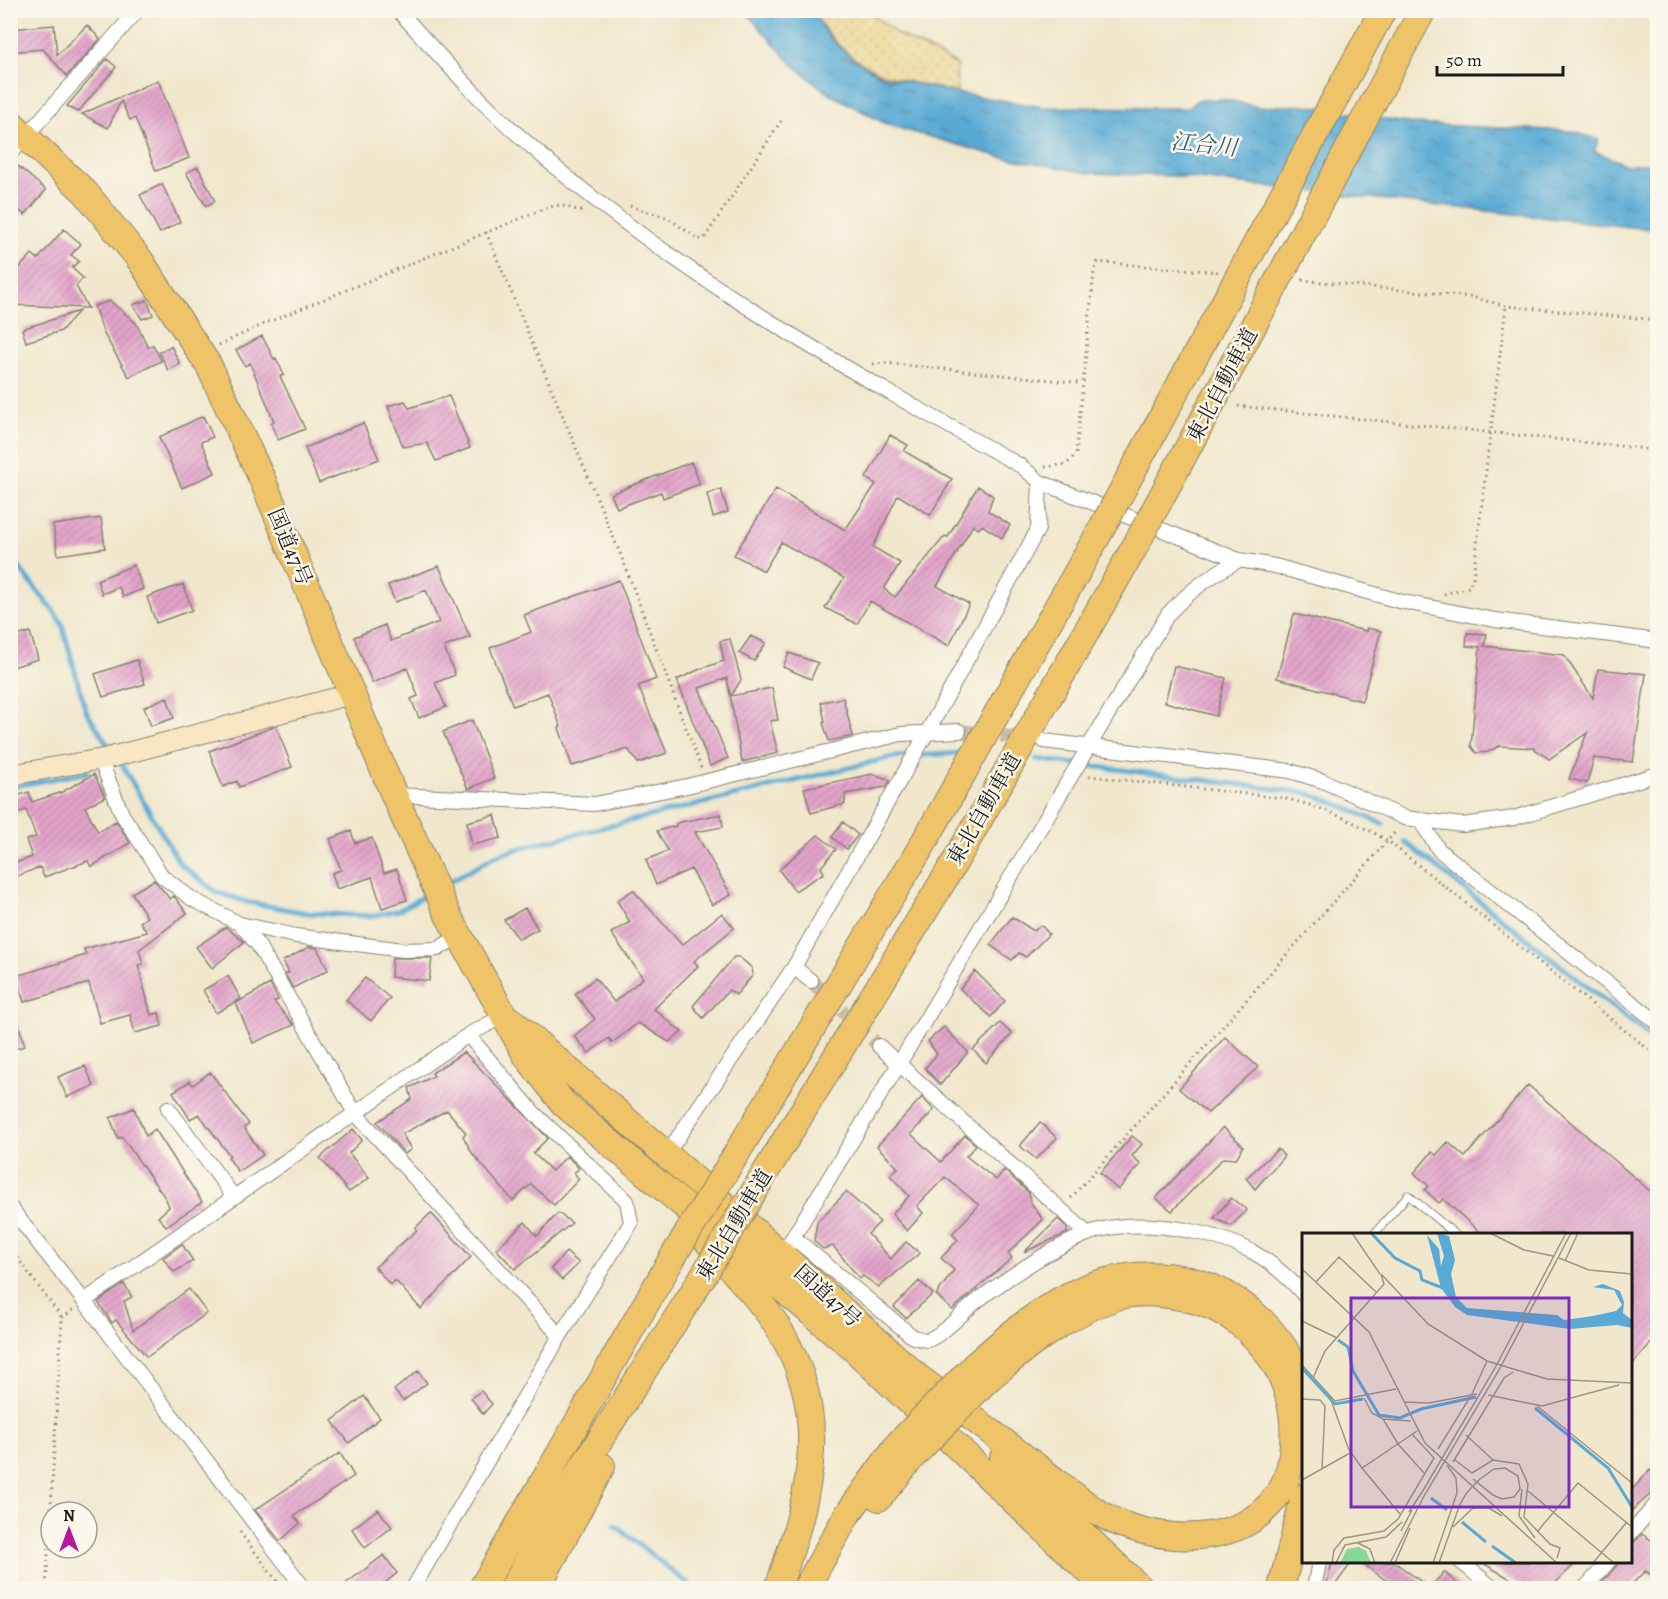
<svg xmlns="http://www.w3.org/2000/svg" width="1668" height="1599" font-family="Alegreya,'Noto Serif JP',serif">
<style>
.sand{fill:url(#sand-dots);stroke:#857b5d;stroke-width:1.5}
.water{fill:url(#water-ripples);stroke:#3a6378;stroke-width:1.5}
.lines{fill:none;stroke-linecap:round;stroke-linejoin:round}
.stream{stroke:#59aad4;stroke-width:5}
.building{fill:url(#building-hatch)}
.street-tunnel{stroke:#c6bea9;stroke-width:14;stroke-dasharray:14 7;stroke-linecap:butt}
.lane-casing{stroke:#868274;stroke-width:9}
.street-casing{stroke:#868274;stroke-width:16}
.secondary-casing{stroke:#868274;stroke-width:22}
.highway-casing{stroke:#868274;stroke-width:28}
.path{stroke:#868274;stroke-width:3;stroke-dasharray:1.5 4.5;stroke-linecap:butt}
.lane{stroke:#fff;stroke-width:7}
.street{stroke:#fff;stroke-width:14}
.secondary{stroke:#f9e7c3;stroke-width:20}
.highway{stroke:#efc469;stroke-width:26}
.highway-bridge-casing{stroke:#868274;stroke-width:28;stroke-linecap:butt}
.highway-bridge{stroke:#efc469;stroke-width:26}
.labels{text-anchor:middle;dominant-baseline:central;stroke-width:5;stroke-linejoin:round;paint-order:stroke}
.street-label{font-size:21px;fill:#1c1c1c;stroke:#fbf7ec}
.water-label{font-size:22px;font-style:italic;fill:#375c6f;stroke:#fbf7ec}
.inset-river{fill:none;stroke:#59aad4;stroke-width:3}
.inset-road{fill:none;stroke:#9b9686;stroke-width:1.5}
.view{fill:#7b2cbf;fill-opacity:0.15;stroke:#7b2cbf;stroke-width:3}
.inset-edge{fill:none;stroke:#1c1c1c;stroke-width:3}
</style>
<defs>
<pattern id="sand-dots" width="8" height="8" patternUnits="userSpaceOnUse" patternTransform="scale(1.5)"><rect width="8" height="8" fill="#eeda9e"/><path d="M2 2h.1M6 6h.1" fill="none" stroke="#ccba88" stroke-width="1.8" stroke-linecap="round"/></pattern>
<pattern id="water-ripples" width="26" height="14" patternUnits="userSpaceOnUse" patternTransform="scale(1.5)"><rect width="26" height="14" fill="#59aad4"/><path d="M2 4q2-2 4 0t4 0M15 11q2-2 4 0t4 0" fill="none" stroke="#498aab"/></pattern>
<pattern id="building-hatch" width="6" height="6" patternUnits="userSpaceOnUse" patternTransform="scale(1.5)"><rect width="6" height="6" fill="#e2a3c9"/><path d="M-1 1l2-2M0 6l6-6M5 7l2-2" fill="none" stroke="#c18cac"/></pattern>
</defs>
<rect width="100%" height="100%" fill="#fbf7ec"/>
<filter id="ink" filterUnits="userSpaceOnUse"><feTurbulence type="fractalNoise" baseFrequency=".0167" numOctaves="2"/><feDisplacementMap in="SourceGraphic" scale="12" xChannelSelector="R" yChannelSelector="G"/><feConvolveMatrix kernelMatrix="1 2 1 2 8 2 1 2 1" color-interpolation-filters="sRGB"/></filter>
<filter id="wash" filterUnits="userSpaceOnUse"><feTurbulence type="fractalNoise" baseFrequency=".008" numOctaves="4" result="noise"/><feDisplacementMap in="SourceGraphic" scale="24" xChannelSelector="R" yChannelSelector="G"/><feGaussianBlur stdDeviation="1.35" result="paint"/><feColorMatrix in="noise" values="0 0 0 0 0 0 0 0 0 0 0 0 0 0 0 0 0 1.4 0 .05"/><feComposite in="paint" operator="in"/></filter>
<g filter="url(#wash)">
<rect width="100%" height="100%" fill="#f0e7cc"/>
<path class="sand" d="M812 11H868L897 34 956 64 957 93C889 77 852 74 812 11Z"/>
<path class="water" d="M745 11H812L831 39 853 59 883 76 957 93 1043 107 1188 108 1197 100 1222 99 1259 107 1305 105 1413 124 1573 131 1599 140 1594 151 1627 165 1657 163V230L1171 176 1089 173 1001 157 888 125 828 93 792 64Z"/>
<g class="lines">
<path class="stream" d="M10 549C21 578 47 597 62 624L86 711 113 753
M1036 759 1307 793 1335 803 1383 824
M119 760 180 864 216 892 247 902 307 913 373 916 399 910 429 893
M10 787 88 772
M1405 842 1658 1043
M442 886 495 856 531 845 893 757 961 753
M615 1525 693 1588"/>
</g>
<g id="blocks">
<path class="building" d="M54 25 57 55 87 25 100 39 67 76 43 49 10 52V29Z
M107 59 116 67 78 112 67 106Z
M158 80 189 158 156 171 135 118 130 120 121 101 108 128 82 114Z
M18 166 46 190 25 215 10 203V175Z
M198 167 215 201 206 206 186 173Z
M162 184 180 222 160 233 140 195Z
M64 229 81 244 71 255 79 261 72 268 83 278 76 286 88 308 11 305 12 276 32 254 38 259Z
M147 300 153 315 142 319 133 305Z
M110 301 136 323 148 347 153 345 161 361 129 377 104 334 94 306Z
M79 311 61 331 26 342 22 329Z
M262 336 274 359 276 358 284 375 280 376 305 429 278 440 271 423 274 421 250 363 245 366 236 350Z
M171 346 180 364 168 370 159 352Z
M449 396 470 448 436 461 427 443 403 447 388 406 405 401 409 408Z
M203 416 213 437 201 442 215 473 182 488 159 437Z
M363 423 379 459 319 483 305 448Z
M890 435 908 445 904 451 952 479 930 515 898 495 873 547 900 563 884 589 895 597 945 536 948 537 978 486 993 496 988 511 1010 525 1002 538 982 525 979 529 973 525 937 586 969 604 949 646 870 601 857 624 825 608 844 578 781 542 764 571 734 555 776 489 845 530 876 484 866 478Z
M691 462 700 484 663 498 661 492 617 508 611 494Z
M721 489 728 512 713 517 707 494Z
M101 518 105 548 58 555 53 525Z
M134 565 143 589 123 597 119 587 102 594 97 580Z
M439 566 470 637 444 647 455 675 435 683 446 707 419 718 411 699 418 696 407 668 372 683 354 637 385 625 391 641 439 622 426 590 395 602 388 585Z
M619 580 656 679 638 686 667 753 638 763 628 749 572 766 559 728 561 727 548 693 513 706 490 648 531 632 524 615Z
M183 584 192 610 156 623 147 597Z
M1294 614 1366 631 1367 628 1381 631 1362 701 1277 678Z
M30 632 38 659 10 668V638Z
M1467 633 1487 634 1484 646 1564 655 1593 698 1598 669 1646 674 1633 762 1594 758 1587 783 1569 779 1587 733 1549 759 1533 748 1499 746 1488 752 1476 753 1471 746 1480 647 1466 646Z
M751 636 766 643 754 661 739 653Z
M730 639 741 680 731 696 772 688 778 720 770 721 778 753 742 762 727 678 699 688 728 758 710 766 677 680 700 669 724 661 720 641Z
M789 653 818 663 811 679 783 667Z
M137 660 145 684 103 697 95 674Z
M1174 666 1226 678 1216 716 1165 702Z
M167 697 174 718 151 726 144 707Z
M843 698 853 736 829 741 823 723 825 722 821 702Z
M472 720 494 778 468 789 443 732Z
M276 726 292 767 239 787 237 781 223 787 209 751Z
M94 774 105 797 85 807 98 832 116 821 130 843 91 867 88 861 44 877 40 867 10 879V865L32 857 26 840 36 837 26 810 10 815V798L29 792 32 802 62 792Z
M873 774 890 780 886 787 845 794V804L811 813 804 788Z
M721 814 723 827 695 832 731 895 712 905 691 869 656 885 646 860 668 851 657 831 676 826V823Z
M495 815 501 838 472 845 467 822Z
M843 822 858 835 847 849 832 837Z
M351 831 355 843 372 838 384 873 397 869 407 900 382 908 372 877 337 889 332 873 341 870 330 839Z
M818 835 836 849 821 867 824 873 795 891 779 870Z
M154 880 170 899 174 896 187 913 139 950 143 964 138 965 151 1015 159 1013 162 1026 135 1033 130 1015 100 1023 89 983 24 1002 16 976 86 955 84 949 147 932 140 922 147 917 132 893Z
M633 890 682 945 722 913 734 928 694 961 698 966 654 1009 682 1032 669 1042 638 1023 612 1043 609 1038 589 1053 574 1036 595 1019 575 994 595 978 614 1002 643 978 611 933 630 922 617 901Z
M525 908 538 929 519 939 504 920Z
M1012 917 1034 931 1041 925 1049 934 1026 957 1019 953 1012 960 990 945Z
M226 927 244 942 212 968 196 947Z
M309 947 317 948 328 970 293 988 285 974 289 973 283 961Z
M734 957H739L752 968 753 975 736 995 729 990 703 1018 693 1006Z
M392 958H432L429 981 391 977Z
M975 971 1005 1001 991 1017 960 989Z
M228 976 241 999 216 1013 203 990Z
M365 978 390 998 371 1021 346 1000Z
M270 984 277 997 278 1000 274 1002 294 1025 253 1043 236 1003Z
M14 1009 25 1046 10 1050V1010Z
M1000 1023 1012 1034 986 1063 973 1050Z
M944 1027 968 1052 940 1085 925 1068 937 1054 928 1041Z
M1225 1037 1258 1067 1208 1113 1179 1089Z
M464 1052 548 1138 533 1153 552 1171 567 1156 579 1168 574 1173 579 1179 554 1205 531 1184 513 1201 472 1153 463 1136 466 1133 447 1110 402 1134 411 1149 405 1154 377 1122 412 1099 409 1088 434 1076 432 1073Z
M85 1066 94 1086 67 1097 58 1077Z
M210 1072 249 1124 244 1128 263 1155 238 1172 228 1157 230 1156 199 1114 190 1119 173 1092 190 1081 193 1085Z
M1528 1085 1658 1198V1335L1630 1367V1234H1482L1443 1199 1439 1203 1425 1190 1429 1186 1414 1173 1432 1152 1436 1155 1448 1142 1465 1157Z
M922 1097 934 1110 911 1134 941 1162 965 1135 976 1145 966 1156 996 1180 1004 1170 1029 1193 1031 1203 1043 1220 1008 1253 1012 1258 952 1310 936 1295 954 1270 941 1258 958 1240 952 1234 979 1205 945 1177 917 1206 923 1213 907 1231 892 1214 909 1196 890 1175 898 1168 877 1146Z
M134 1108 146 1136 155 1129 202 1202 166 1226 158 1217 169 1207 166 1199 122 1137 118 1138 110 1118Z
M1040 1122 1057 1138 1036 1159 1020 1146Z
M1223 1127 1243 1146 1236 1159 1223 1158 1172 1211 1156 1198Z
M353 1129 362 1140 349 1153 369 1178 349 1192 320 1158Z
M1132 1136 1142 1144 1132 1156 1141 1164 1118 1190 1100 1173Z
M1278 1149 1284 1156 1255 1189 1246 1178Z
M846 1192 880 1222 868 1234 891 1259 906 1242 920 1253 879 1287 863 1276 860 1279 833 1246 823 1249 814 1241 817 1222Z
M1231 1198 1247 1210 1231 1226 1214 1218Z
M431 1213 471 1257 421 1309 395 1280 390 1285 375 1267 417 1230 415 1228Z
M558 1213 572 1223 515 1269 496 1249 525 1222 537 1236Z
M1058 1219 1067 1227V1233L1024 1252Z
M182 1244 193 1261 174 1272 163 1258Z
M566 1252 579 1263 562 1280 551 1269Z
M919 1281 933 1294 906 1318 894 1307Z
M124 1284 132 1297 124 1301 133 1330 189 1289 207 1313 147 1357 116 1320 112 1323 98 1302Z
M418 1371 427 1383 403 1401 394 1390Z
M481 1391 492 1404 483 1414 471 1398Z
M364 1396 380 1418 349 1443 332 1421Z
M340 1453 354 1476 294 1516 300 1523 280 1541 255 1510Z
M1650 1470 1658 1478V1488L1630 1512V1492Z
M378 1509 392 1527 365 1548 352 1529Z
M1642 1534 1658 1545V1579L1645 1571 1628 1588H1597L1620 1562H1630V1547Z
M384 1555 397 1573 379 1588H340Z
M1332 1562H1352L1333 1588H1326Z
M1360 1562H1394L1430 1588 1444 1572 1462 1588H1397Z
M1481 1562H1577L1550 1588H1526Z"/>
</g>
</g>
<g filter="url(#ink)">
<use href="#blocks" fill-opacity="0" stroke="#868274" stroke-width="1.5"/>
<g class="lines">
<path class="street-tunnel" d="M959 731 1029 739
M811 981 879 1046"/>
<g class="lane-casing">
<path id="lane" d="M1374 1234 1408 1195 1455 1234"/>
</g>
<g class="street-casing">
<path id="street" d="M398 10C439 55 479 101 525 141 674 274 847 370 1021 466L1040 482 1239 560 1275 566 1399 601 1495 620 1658 641
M10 154 138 10
M1044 741 1290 771 1323 781 1405 818 1463 825 1514 818 1658 774
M100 759 122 814 162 876 192 899 240 924 296 936 403 950 438 949 458 936
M394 795 595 804 687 786 901 734 959 731
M1421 822 1439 850 1658 1023
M240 924 258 945 355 1113 560 1336
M794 967 811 981
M879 1046 1088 1234
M168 1108 234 1197
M666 1155 794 967 928 731 1038 529 1040 482
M10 1207 84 1301 468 1035 505 1015
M794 1238 913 1337C917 1338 923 1340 927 1340 941 1337 965 1310 977 1301 1010 1276 1048 1250 1087 1234 1118 1222 1159 1225 1191 1231 1240 1241 1271 1257 1304 1295
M782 1255 899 1064 1168 614C1189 591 1211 575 1239 560
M84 1301 304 1588
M1630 1534 1658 1502
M1461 1562 1493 1588
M413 1588 560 1336 631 1223 627 1201 534 1113 468 1035
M1314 1588 1319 1562
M1585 1588 1608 1562"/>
</g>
<g class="secondary-casing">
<path id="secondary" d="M10 775 108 758 351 694"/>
</g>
<g class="highway-casing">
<path id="highway" d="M10 122 85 192 140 260 209 366 262 479 394 795 448 915 527 1057 564 1104 854 1349 1106 1588
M512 1021 782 1255 931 1389
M735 1156 923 844 1098 535
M762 1178 956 860 1133 550
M704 1237C724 1263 749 1287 769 1314 835 1406 812 1490 778 1588
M975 1365C1009 1335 1045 1304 1087 1287 1177 1254 1260 1292 1300 1375
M919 1378C961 1409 1003 1441 1045 1473 1069 1491 1096 1515 1124 1525 1178 1544 1249 1544 1282 1488 1289 1475 1292 1458 1293 1444 1299 1380 1255 1317 1193 1300 1170 1294 1141 1290 1117 1297 1067 1313 1028 1346 988 1379
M1003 1458 1140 1588
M879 1498 915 1454
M482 1588 674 1255
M513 1588 555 1511 702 1278
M537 1588 602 1466
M806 1588 847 1515 899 1443
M1281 1588 1304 1497"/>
</g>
<path class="path" d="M630 206 668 218 698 239H704L781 121
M486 232 624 563 701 768
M1302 280 1472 297 1506 306 1658 320
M219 345 266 323 546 208 560 205 585 212
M873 364 885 363 1081 383
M1238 406 1658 450
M1045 467 1067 464 1076 454 1094 271 1098 262 1218 272
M1444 594 1469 587 1473 578 1506 306
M1089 776 1282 798C1321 806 1354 821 1388 841L1658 1057
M1651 792 1658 796
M1071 1198 1397 830
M10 1248 62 1318 46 1588
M62 1318 73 1310
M240 1532 282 1588"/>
<use href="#lane" class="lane"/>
<use href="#street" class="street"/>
<use href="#secondary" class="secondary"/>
<use href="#highway" class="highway"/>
<g class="highway-bridge-casing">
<path id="highway-bridge" d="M1098 535 1383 10
M1133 550 1423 10
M674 1255 735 1156
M702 1278 762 1178
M899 1443 975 1365
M915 1454 988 1379"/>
</g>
<use href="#highway-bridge" class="highway-bridge"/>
</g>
</g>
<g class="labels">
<g class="street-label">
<text transform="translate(1222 385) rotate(-62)">東北自動車道</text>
<text transform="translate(290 547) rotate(67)">国道47号</text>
<text transform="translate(984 809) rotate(-60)">東北自動車道</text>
<text transform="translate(734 1225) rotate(-59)">東北自動車道</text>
<text transform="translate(828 1296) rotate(42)">国道47号</text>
</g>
<g class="water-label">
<text transform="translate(1204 145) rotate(6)">江合川</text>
</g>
</g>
<g transform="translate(1302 1233)">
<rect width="330" height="330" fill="#f0e7cc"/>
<path d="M57 314 64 318 69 330H38L45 316Z" fill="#87d796"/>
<path d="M135 0 147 3 153 27 149 41 154 64 165 75 255 82 262 87 291 83 314 78 320 72 312 57 291 54 301 51 318 58 322 69 321 80 330 87V95L315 92 268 96 165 82 153 74 139 55 125 2 137 16 139 33 142 23Z" fill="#59aad4"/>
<path class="inset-river" d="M69 0 93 25 118 38 120 47 141 55M36 107 46 114 51 138 77 182 98 185 119 176 174 164M0 135 33 171 61 166M233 175 306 235 330 274M129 265 145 277M160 289 184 309M190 313 214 330"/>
<path class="inset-road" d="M50 0 78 41M188 0 222 17 251 23M257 25 287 37 330 41M263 28 276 0M0 36 67 99 123 210 255 330M14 49 37 24 74 59M0 88 35 105M0 132 33 168 94 156M11 145 23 118 82 51 79 41 126 91 185 128 245 146 330 150M186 162 240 173 317 152M62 165 70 180 81 186 109 188M0 166 18 167 23 173 20 236M29 167 47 217 60 235 115 198M102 169 127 170 175 161M235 173 330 250M81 186 96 211 122 240M164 202 191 227M136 216 170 161 185 128M153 227 170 240 191 227 217 231 226 251 222 284 248 311 258 315 255 325M151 229 202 145 211 139M60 235 98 281M0 247 48 220M220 256 217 283 233 305M226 258 312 330M119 261 193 135 264 0M107 279 120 259M151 294 171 275H187L200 283M99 298 110 277M235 299 276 250 330 294M56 310 68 316 73 330M30 330 32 317 42 305 82 298 96 286 132 225 110 201M34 330 43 312 84 304 100 289M88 330 122 263 197 137 269 0M93 330 108 295M131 330 155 260 154 245 145 232M137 330 158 271 164 261 169 255 178 246 192 236 203 235 216 243 218 256 212 264 200 266 191 262 171 246M291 330 324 290"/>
<path class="view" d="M49 65H267V274H49Z"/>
<rect width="330" height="330" class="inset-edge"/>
</g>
<rect width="1668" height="1599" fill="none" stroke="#fbf7ec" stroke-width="36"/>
<g transform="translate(69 1530)"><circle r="28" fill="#fbf7ec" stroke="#a29f99" stroke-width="1.5"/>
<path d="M0-4.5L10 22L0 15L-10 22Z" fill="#b5179e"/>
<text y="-9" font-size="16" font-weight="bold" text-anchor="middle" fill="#1c1c1c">N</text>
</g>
<path d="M1437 66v9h126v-9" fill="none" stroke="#1c1c1c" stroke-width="3"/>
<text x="1446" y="66" font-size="18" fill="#1c1c1c" stroke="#fbf7ec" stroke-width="4.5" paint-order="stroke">50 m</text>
</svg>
